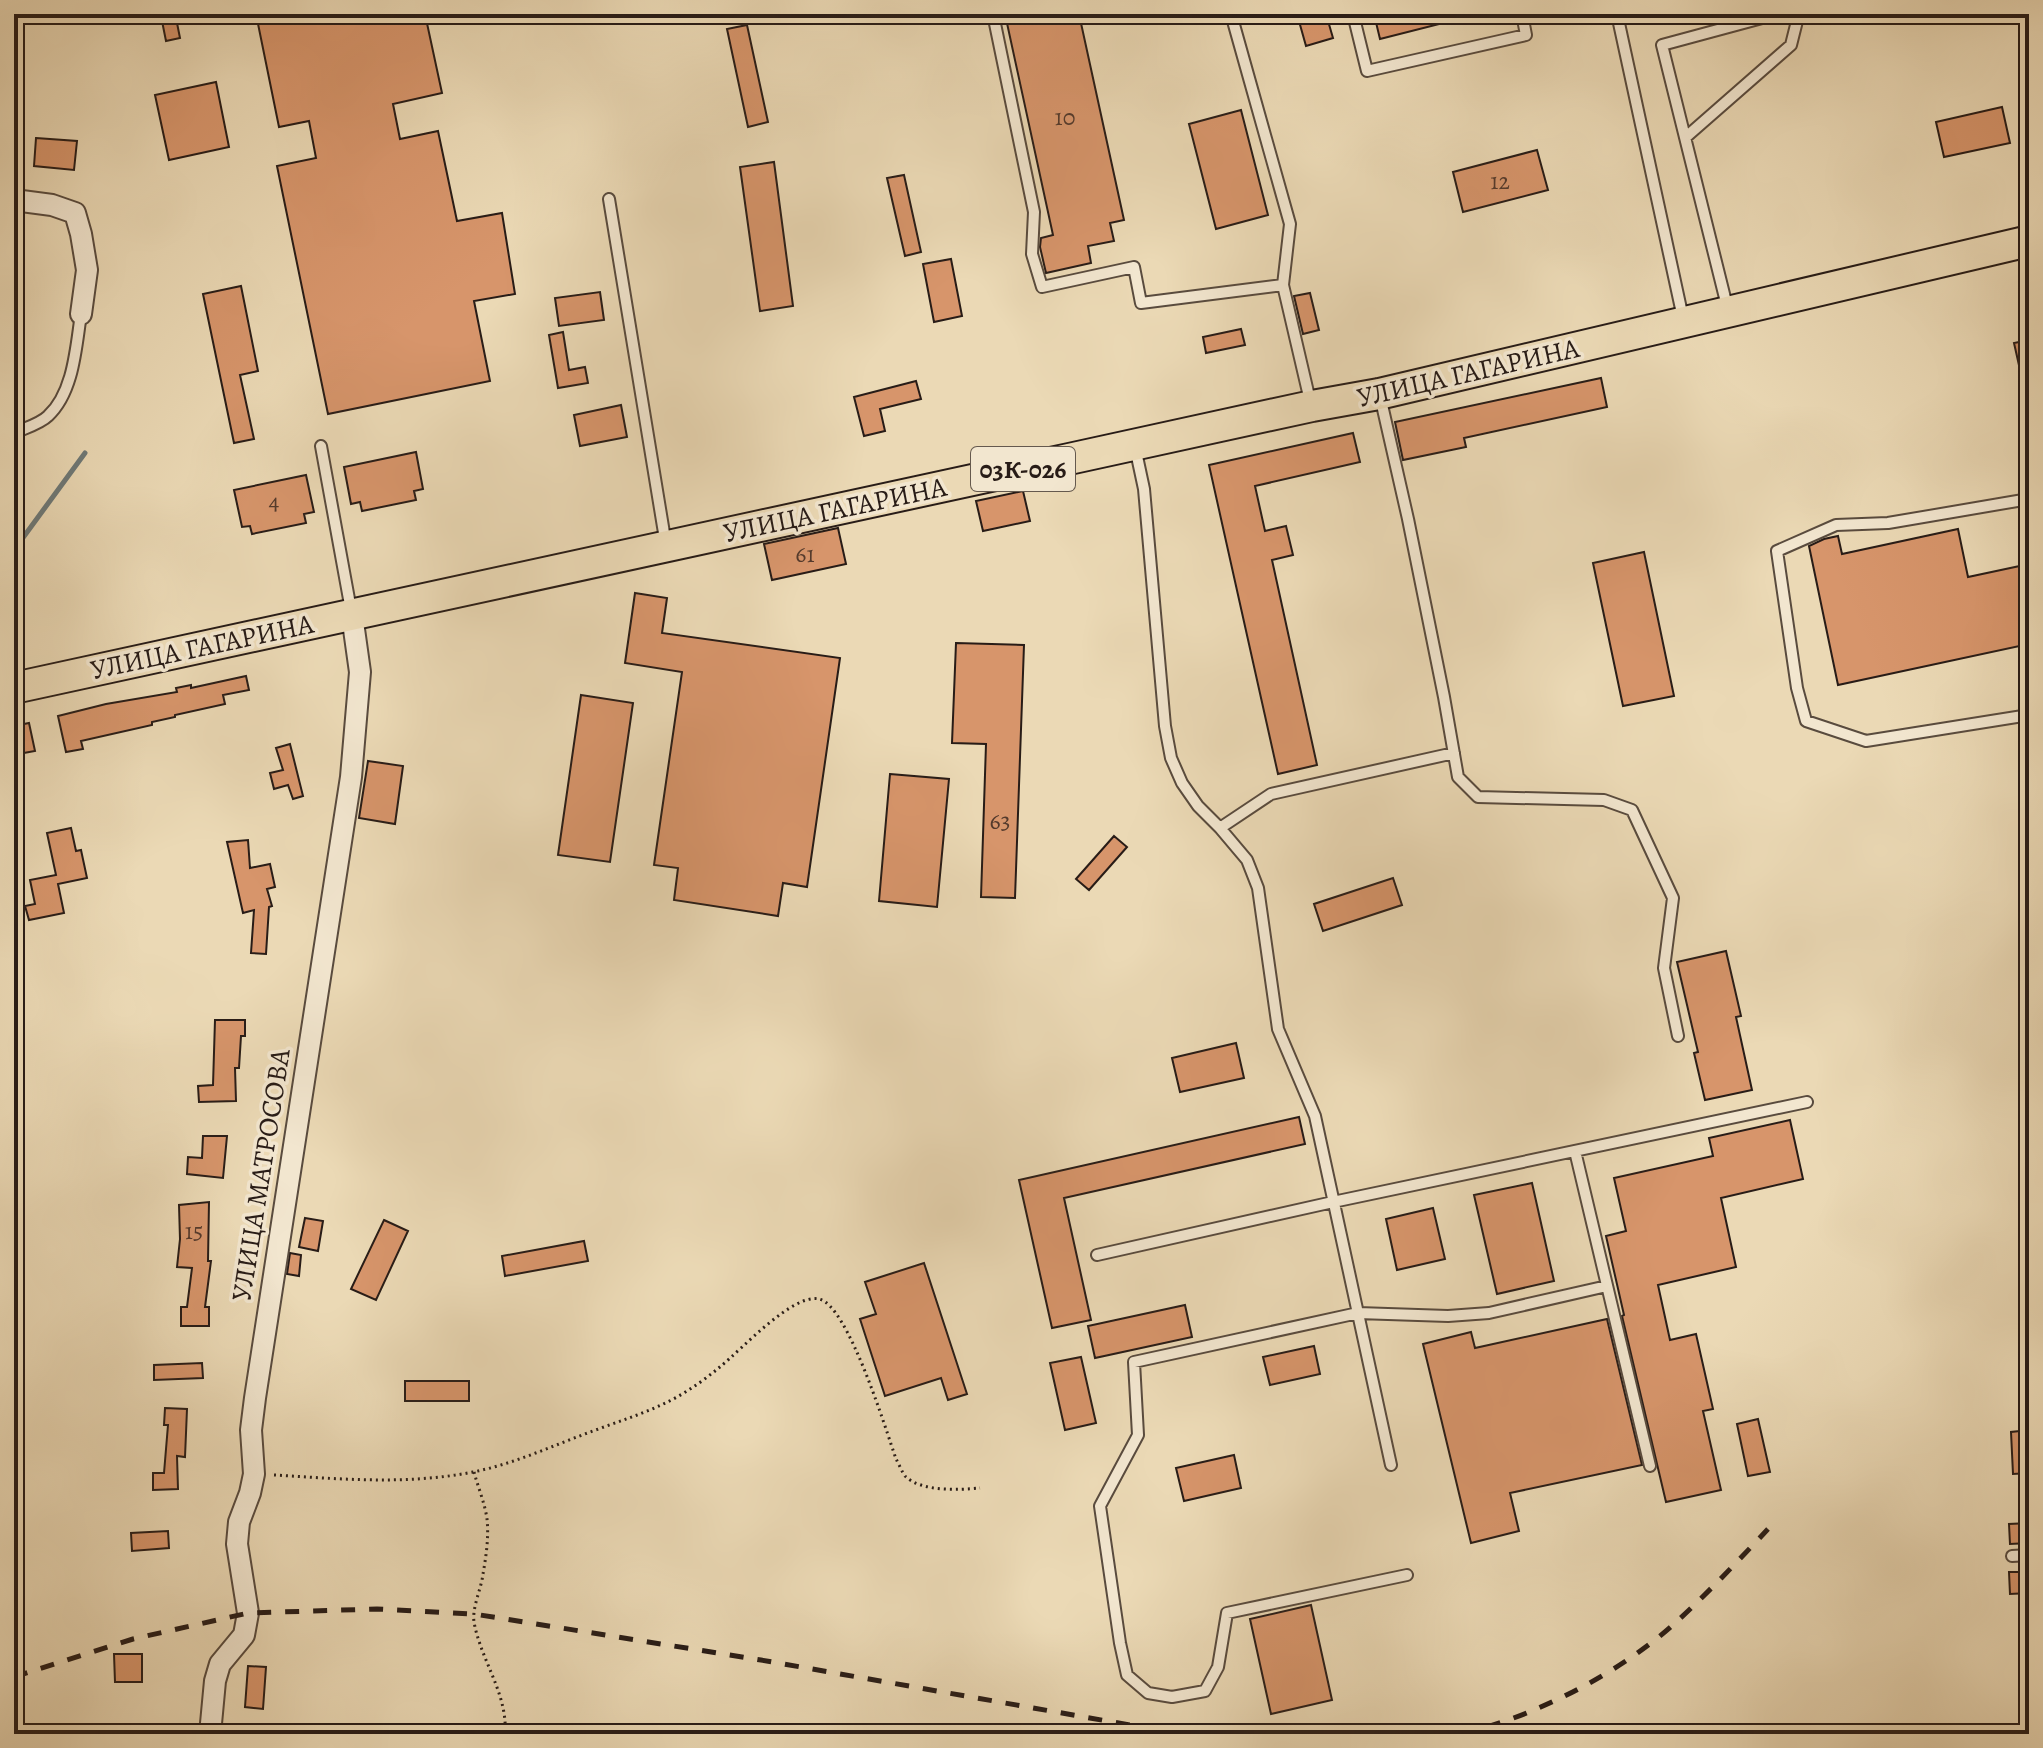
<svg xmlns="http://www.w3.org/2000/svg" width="2043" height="1748" font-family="Alegreya,serif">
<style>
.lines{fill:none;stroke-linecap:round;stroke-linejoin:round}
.stream{stroke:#6e7978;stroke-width:5}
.building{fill:#d7956b;stroke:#281c17;stroke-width:2}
.lane-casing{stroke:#594b3e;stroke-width:14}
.street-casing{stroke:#594b3e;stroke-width:24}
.primary-casing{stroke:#281c17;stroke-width:34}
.path{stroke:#281c17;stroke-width:3;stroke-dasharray:2 4;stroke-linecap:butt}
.lane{stroke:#f2e6cf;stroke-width:10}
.street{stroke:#f2e6cf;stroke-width:20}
.primary{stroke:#ebd9b5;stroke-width:30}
.rail{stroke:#281c17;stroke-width:5;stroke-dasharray:14 14;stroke-linecap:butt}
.labels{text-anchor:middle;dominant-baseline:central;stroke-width:7;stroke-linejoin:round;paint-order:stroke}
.number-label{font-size:24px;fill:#543a2c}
.shield{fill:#f2e6cf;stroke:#65594e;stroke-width:2}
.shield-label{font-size:26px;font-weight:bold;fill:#281c17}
.street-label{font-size:28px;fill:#281c17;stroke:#f2e6cf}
</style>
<rect width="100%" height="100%" fill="#ebd9b5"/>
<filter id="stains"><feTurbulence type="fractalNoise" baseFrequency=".0025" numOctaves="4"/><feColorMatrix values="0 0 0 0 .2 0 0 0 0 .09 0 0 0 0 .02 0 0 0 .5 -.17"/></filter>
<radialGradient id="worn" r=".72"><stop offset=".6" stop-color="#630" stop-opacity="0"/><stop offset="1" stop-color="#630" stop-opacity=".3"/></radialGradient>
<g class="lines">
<path class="stream" d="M14 550 85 453"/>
</g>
<path class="building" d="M256 14H425L442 93 393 104 400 139 438 131 457 221 502 213 515 294 474 301 490 381 328 414 277 166 316 158 309 121 279 127Z
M1005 14H1079L1124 220 1110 223 1114 241 1088 246 1091 263 1046 273 1040 247 1041 238 1053 235Z
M1297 14H1326L1333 38 1306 46Z
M1374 14H1459V19L1380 39Z
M176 18 180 38 166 41 162 21Z
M747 25 768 122 748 127 727 29Z
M216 82 229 147 169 160 155 95Z
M2002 107 2010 143 1944 157 1936 122Z
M1241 110 1268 215 1216 229 1189 124Z
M36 138 77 141 74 170 34 166Z
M1537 150 1548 190 1463 212 1453 172Z
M774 162 793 306 760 311 740 167Z
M904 175 921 252 905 256 887 178Z
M951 259 962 316 934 322 923 264Z
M241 286 258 371 240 375 254 439 234 443 203 294Z
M600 292 604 320 559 326 555 298Z
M1310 293 1319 330 1303 334 1294 296Z
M1241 329 1245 345 1206 353 1203 337Z
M563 332 569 370 585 367 588 383 558 388 549 335Z
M2029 340V382L2023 383 2014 343Z
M1601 378 1607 407 1464 438 1466 447 1403 460 1395 422Z
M916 381 921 399 880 409 885 431 864 436 854 397Z
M621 405 627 437 580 446 574 415Z
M1353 433 1360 462 1255 486 1265 531 1286 526 1293 555 1272 560 1317 765 1278 774 1209 465Z
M416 452 423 489 414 491 416 500 362 511 360 502 351 504 344 467Z
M306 475 314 512 304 514 306 523 252 534 250 526 242 527 234 490Z
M1023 491 1030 521 983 531 976 501Z
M838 528 846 564 772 580 764 544Z
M1958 529 1968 577 2029 564V644L1838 685 1809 546 1824 539 1838 536 1842 554Z
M1644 552 1674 696 1623 706 1593 563Z
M635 593 667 598 662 633 840 658 807 887 783 883 778 916 674 900 678 868 654 865 682 672 625 663Z
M956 643 1024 645 1015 898 981 897 986 744 952 743Z
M246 676 249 690 223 695 225 704 175 715V717L152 722V725L81 741 83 749 66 752 58 716 106 704 177 692 176 688 191 685V688Z
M581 695 633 703 610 862 558 855Z
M29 723 35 751 18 754 14 726Z
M290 744 303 796 293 799 288 785 274 789 270 773 283 770 276 748Z
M368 761 403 766 395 824 359 818Z
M890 774 949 779 937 907 879 901Z
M71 828 76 851 81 850 87 878 58 884 64 913 29 920 25 906 35 904 30 880 56 875 47 833Z
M1114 836 1127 847 1089 890 1076 879Z
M248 840 250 868 270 864 275 887 267 889 272 906 269 907 266 954 251 953 254 910 243 913 227 842Z
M1393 878 1402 905 1323 931 1314 904Z
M1726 951 1741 1016 1736 1017 1752 1090 1705 1100 1694 1053 1698 1052 1677 962Z
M215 1020H245V1036H241L239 1068H235L236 1101 199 1102 198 1086 213 1085Z
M1236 1043 1244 1078 1180 1092 1172 1058Z
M1299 1117 1305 1144 1064 1198 1091 1320 1052 1328 1019 1180Z
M1790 1120 1803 1179 1721 1198 1736 1267 1658 1285 1670 1340 1696 1334 1713 1409 1703 1411 1721 1490 1666 1502 1622 1316 1624 1315 1606 1236 1626 1231 1614 1178 1713 1156 1709 1138Z
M203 1136H227L223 1178 187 1174 188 1157 202 1158Z
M1532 1183 1554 1281 1497 1294 1474 1195Z
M209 1202 208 1261H211L205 1307H209V1326H181V1307H187L192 1268 177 1267 180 1239 179 1205Z
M1433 1208 1445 1259 1397 1270 1386 1219Z
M305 1218 323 1221 318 1251 299 1247Z
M384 1220 408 1231 376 1300 351 1289Z
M584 1241 588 1261 505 1276 502 1256Z
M290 1253 301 1255 299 1276 287 1274Z
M924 1263 967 1394 948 1400 941 1378 885 1396 860 1319 876 1314 865 1282Z
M1185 1305 1192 1337 1095 1358 1088 1326Z
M1607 1319 1642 1465 1510 1493 1519 1531 1471 1543 1423 1344 1471 1332 1475 1348Z
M1314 1346 1320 1374 1270 1385 1263 1357Z
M1081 1357 1096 1423 1065 1430 1050 1363Z
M202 1363 203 1378 154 1380V1365Z
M405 1381H469V1401H405Z
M165 1408 187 1409 185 1457 177 1456 178 1489 153 1490V1473H164L168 1425H164Z
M1758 1419 1770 1472 1748 1476 1737 1424Z
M2029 1430V1473L2013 1474 2011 1432Z
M1234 1455 1241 1488 1184 1501 1176 1468Z
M2029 1523V1543L2010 1544 2009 1524Z
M168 1531 169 1548 132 1551 131 1533Z
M2009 1572H2029V1593L2010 1594Z
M1311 1605 1332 1700 1271 1714 1250 1619Z
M114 1654H142V1682H115Z
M248 1666 266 1667 263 1709 245 1707Z"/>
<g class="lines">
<g class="lane-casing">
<path id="lane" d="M993 14 1034 212 1032 254 1042 287 1134 267 1141 303 1283 285
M1231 14 1290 224 1283 285 1311 405
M1353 14 1367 71 1526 35 1522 14
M1617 14 1683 318
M1686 137 1791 45 1797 21 1792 14
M609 199 666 545
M1728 310 1662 45 1777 14
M1380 396 1408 519 1444 697 1458 777 1478 797 1604 800 1632 810 1673 898 1664 968 1678 1036
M14 433C25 428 40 424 48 416 74 392 76 346 81 314
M321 446 351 610
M1135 447 1144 489 1165 726 1171 758 1182 783 1198 806 1220 828 1247 860 1258 888 1278 1029 1315 1116 1391 1465
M2029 499 1888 523 1836 525 1777 551 1797 688 1806 721 1866 741 2029 715
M1220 828 1271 794 1454 753
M1575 1151 1650 1466
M1097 1255 1333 1202 1807 1102
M2012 1556 2029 1555
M1407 1575 1227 1613 1218 1667 1205 1691 1172 1697 1148 1693 1127 1675 1120 1643 1100 1506 1138 1435 1134 1362 1358 1313 1448 1316 1489 1313 1607 1286"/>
</g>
<g class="street-casing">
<path id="street" d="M14 200 52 205 75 213 81 234 87 270 81 314
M210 1734 215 1681 220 1664 244 1635 248 1613 237 1544 239 1522 250 1493 254 1474 251 1430 255 1398 351 777 360 672 352 615"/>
</g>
<g class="primary-casing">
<path id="primary" d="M14 688 1069 459 1312 406 1379 394 2029 241"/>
</g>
<path class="path" d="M474 1472C478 1487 485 1504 487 1519 489 1537 486 1557 483 1574 481 1590 472 1607 474 1622 481 1661 508 1694 505 1734
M274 1475C340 1479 408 1485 473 1472 514 1464 554 1445 593 1431 622 1420 650 1412 677 1397 693 1388 708 1377 721 1366 742 1349 793 1293 819 1299 848 1305 886 1430 896 1459 899 1464 902 1472 905 1476 921 1492 959 1490 980 1488"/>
<use href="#lane" class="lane"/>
<use href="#street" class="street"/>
<use href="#primary" class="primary"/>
<path class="rail" d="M14 1677 133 1639 248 1613 377 1609 474 1614 761 1660 1181 1734
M1460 1734C1532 1718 1618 1674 1673 1625 1706 1595 1737 1562 1768 1529"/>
</g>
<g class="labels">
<g class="number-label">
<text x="1065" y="117">10</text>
<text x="1500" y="181">12</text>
<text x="274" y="501">4</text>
<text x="805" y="554">61</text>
<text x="1000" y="821">63</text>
<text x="194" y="1231">15</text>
</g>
<rect class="shield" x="971" y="447" width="104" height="44" rx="6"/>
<g class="shield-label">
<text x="1023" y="469">03К-026</text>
</g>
<g class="street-label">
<text transform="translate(1468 373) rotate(-13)">УЛИЦА ГАГАРИНА</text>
<text transform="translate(835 510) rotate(-12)">УЛИЦА ГАГАРИНА</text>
<text transform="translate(202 647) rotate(-12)">УЛИЦА ГАГАРИНА</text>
<text transform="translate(261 1175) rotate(-81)">УЛИЦА МАТРОСОВА</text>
</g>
</g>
<rect width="2043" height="1748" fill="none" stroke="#ebd9b5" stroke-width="48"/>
<rect x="16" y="16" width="2011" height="1716" fill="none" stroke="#281c17" stroke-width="4"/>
<rect x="24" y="24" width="1995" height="1700" fill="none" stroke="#281c17" stroke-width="2"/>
<rect width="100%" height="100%" filter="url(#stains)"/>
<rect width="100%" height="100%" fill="url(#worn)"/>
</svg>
